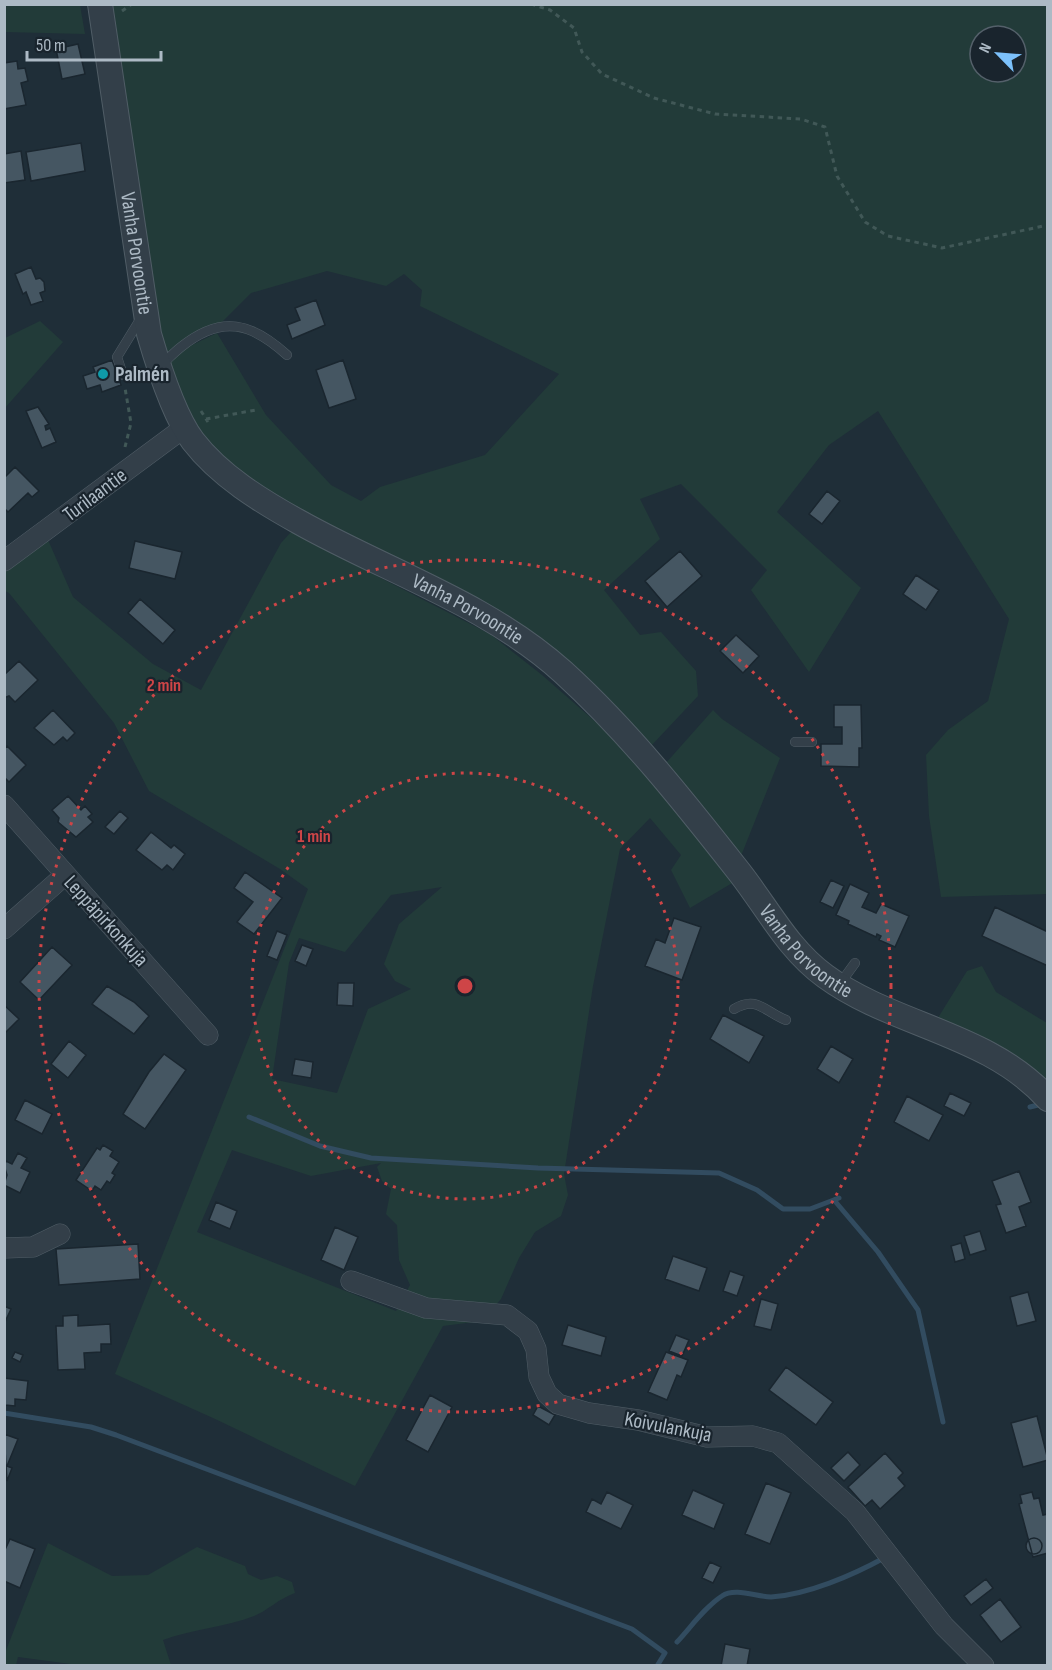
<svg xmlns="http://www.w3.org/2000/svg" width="1052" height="1670" font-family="'Sofia Sans Condensed',sans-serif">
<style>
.green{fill:#223b39;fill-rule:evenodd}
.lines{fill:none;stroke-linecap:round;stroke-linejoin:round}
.stream{stroke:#324c60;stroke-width:5}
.building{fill:#455662;stroke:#1a262f;stroke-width:1.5}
.service-casing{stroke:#505d66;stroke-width:10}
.minor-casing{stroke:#505d66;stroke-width:21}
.tertiary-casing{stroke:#505d66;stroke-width:26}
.path{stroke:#415857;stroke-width:3;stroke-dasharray:4.5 4.5;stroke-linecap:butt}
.service{stroke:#333f49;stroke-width:9}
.minor{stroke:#333f49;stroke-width:20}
.tertiary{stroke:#333f49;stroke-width:24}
.ring{fill:none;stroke:#ce4547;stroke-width:3;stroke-dasharray:3 6}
.culture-dot{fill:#0f9aa8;stroke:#19242d;stroke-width:2}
.labels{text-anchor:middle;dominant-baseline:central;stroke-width:4.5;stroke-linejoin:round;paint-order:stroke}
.street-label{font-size:21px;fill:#adbac5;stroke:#19242d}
.poi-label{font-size:21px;font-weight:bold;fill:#adbac5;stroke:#19242d;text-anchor:start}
.centre{fill:#ce4547;stroke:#19242d;stroke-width:3}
.ring-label{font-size:18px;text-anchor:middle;font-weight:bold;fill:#ce4547;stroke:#19242d;stroke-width:4.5;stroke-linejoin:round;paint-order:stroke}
</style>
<rect width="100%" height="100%" fill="#1f2e38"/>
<path class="green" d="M5 4 80 5 85 34 5 32Z
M113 5H1047V894L941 897 929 816 926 755 948 730 988 701 1009 619 878 411 829 445 777 512 861 588 809 672 751 590 767 570 681 484 640 499 660 539 604 590 640 635 661 632 696 671 698 696 651 746 563 658 301 516 247 480 202 437 187 411 169 364 186 348 217 333 266 415 331 485 361 501 380 487 485 455 559 374 420 306 422 290 404 274 386 286 327 271 251 293 222 322 181 342 166 353 156 304ZM980 36H1016V72H980Z
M40 321 63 342 5 408V338Z
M291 532 490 634 542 675 621 744 734 882 690 908 671 870 681 855 650 818 620 849 593 986 564 1174 568 1195 561 1216 535 1232 519 1258 501 1299 482 1321 443 1326 355 1486 213 1418 115 1374 308 889 280 869 149 791 114 723 9 593 5 591V561L45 533 73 597 153 664 201 690 281 543ZM442 887 399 924 384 964 395 981 411 989 368 1009 337 1093 272 1079 289 963 299 938 345 952 391 895ZM232 1150 311 1176 381 1163 377 1167 382 1181 391 1189 386 1214 397 1225 399 1260 410 1285 396 1311 197 1232Z
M713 710 722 719 780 758 741 856 665 764Z
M982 966 996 992 1047 1023V1088L936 1021 967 971Z
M48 1543 112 1576 148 1575 197 1547 245 1566 248 1574 261 1580 277 1576 292 1582 295 1593C278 1599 267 1611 254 1616 227 1627 192 1629 163 1640L171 1665H78L18 1657 16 1665H5V1653Z"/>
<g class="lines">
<path class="stream" d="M1030 1107 1042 1104
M249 1117 320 1146 371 1158 538 1168 719 1173 757 1190 783 1209H810L839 1198
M834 1200 878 1252 918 1310 943 1422
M4 1413 91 1427 116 1435 632 1629 665 1653 657 1666
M677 1642C691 1627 705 1607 722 1596 735 1587 757 1597 771 1597 807 1595 853 1575 884 1558"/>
</g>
<path class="building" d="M78 44 85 74 62 79 56 49Z
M17 61 18 69 25 68 28 81 21 83 26 105 4 109V63Z
M81 143 85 171 31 181 26 152Z
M21 151 25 180 4 183V154Z
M31 267 36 279 40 278 44 282 45 291 40 293 43 301 31 305 26 292 23 294 15 274Z
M316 300 325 325 292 339 287 325 300 320 295 308Z
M112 360 121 385 102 392 100 385 87 389 83 376 95 372 93 367Z
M343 360 356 399 329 408 316 370Z
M38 407 49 424 45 426 46 430 50 428 56 442 42 448 26 411Z
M15 467 39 491 32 497 28 493 8 512 4 508V478Z
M827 491 840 501 822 524 809 514Z
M135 541 182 552 175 579 129 568Z
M680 551 702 576 667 607 645 581Z
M916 575 939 590 926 610 903 594Z
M140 599 175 630 163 644 128 613Z
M736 635 759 656 743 673 720 651Z
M19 661 38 680 15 702 9 696 4 698V675Z
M834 705H861L862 748H859V767L821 766V744H842V727H834Z
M53 710 75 733 67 741 63 737 54 745 34 728Z
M7 746 26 765 9 782 4 777V749Z
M68 796 81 810 85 806 92 814 88 817 93 822 76 837 58 822 59 818 52 810Z
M120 811 128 818 114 834 105 827Z
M151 832 171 848 174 845 185 854 173 870 167 865 162 870 136 850Z
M245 872 282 898 254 934 237 922 253 902 234 888Z
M831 880 844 886 833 908 820 902Z
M850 884 869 893 862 907 876 913 881 904 909 916 895 947 879 940 881 936 877 934 876 937 848 924 849 921 836 915Z
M995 907 1048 932V966L982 936Z
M674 918 701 927 682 980 645 966 656 939 665 943Z
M277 931 287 935 277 960 267 956Z
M302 945 313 949 306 966 295 961Z
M52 947 72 965 39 1000 20 982Z
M338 983H354L353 1006 337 1005Z
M107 986 134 1002 149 1016 134 1034 92 1004Z
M4 1005 19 1019 4 1034Z
M723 1015 764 1036 749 1063 710 1039Z
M69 1041 86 1055 68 1078 51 1064Z
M831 1046 853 1059 839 1083 817 1069Z
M164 1054 186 1070 145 1129 123 1114 149 1072Z
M295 1059 313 1062 311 1078 292 1075Z
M950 1093 971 1103 964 1116 944 1106Z
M907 1096 943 1115 929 1141 894 1122Z
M25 1100 52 1114 42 1134 15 1120Z
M103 1145 113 1151 110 1156 119 1162 112 1173 115 1175 110 1183 107 1181 101 1190 95 1186 92 1191 76 1180 97 1148 100 1150Z
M18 1153 27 1158 21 1168 30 1172 20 1193 4 1185 7 1175 4 1165 6 1161 12 1164Z
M1019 1171 1031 1202 1019 1207 1026 1226 1006 1233 996 1205 1001 1204 992 1181Z
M216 1202 237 1211 230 1229 209 1220Z
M335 1227 358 1237 344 1270 321 1260Z
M980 1231 986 1250 970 1255 964 1236Z
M961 1243 965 1259 955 1262 951 1246Z
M138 1244 140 1279 59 1285 56 1249Z
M673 1256 707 1268 699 1291 665 1279Z
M730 1271 744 1276 737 1296 723 1291Z
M1028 1292 1036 1321 1017 1326 1010 1297Z
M761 1299 778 1304 771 1330 754 1326Z
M4 1306 11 1309 4 1324Z
M78 1315V1326L110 1324 111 1344H101V1352L84 1353 85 1369 58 1370 56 1326H63V1316Z
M568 1325 606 1337 601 1356 562 1345Z
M676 1335 689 1340 682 1356 669 1351Z
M15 1352 23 1355 20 1362 12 1358Z
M666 1352 688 1360 681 1377 677 1375 667 1400 648 1392Z
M786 1367 833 1402 816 1425 769 1390Z
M4 1378 28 1381 26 1400 15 1399V1406L5 1405Z
M430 1395 452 1407 428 1452 406 1440Z
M538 1406 555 1415 549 1425 533 1415Z
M1037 1416 1048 1460 1023 1467 1011 1423Z
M4 1434 18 1439 7 1466 12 1468 7 1481Z
M848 1452 860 1465 844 1481 831 1468Z
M885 1453 903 1473 898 1478 905 1486 880 1509 872 1500 865 1506 848 1487Z
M766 1483 791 1493 770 1544 745 1534Z
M693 1490 724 1504 714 1529 682 1515Z
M607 1492 633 1505 621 1529 586 1512 592 1499 601 1504Z
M1032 1492 1034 1499 1039 1498 1043 1515 1048 1514V1553L1033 1557 1019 1504 1022 1503 1020 1495Z
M1026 1546a8 8 0 1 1 16 0a8 8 0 1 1-16 0Z
M10 1539 35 1549 20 1588 4 1581V1552Z
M710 1562 721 1567 713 1583 702 1578Z
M986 1579 993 1588 971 1605 964 1596Z
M1000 1599 1021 1627 1001 1642 980 1615Z
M725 1644 750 1649 747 1666H721Z"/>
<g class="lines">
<g class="service-casing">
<path id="service" d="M141 318 117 357 123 375C152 382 161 363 181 347 222 314 252 323 287 355
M795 742H812
M839 985 855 963
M734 1009C757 995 765 1012 786 1020"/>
</g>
<g class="minor-casing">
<path id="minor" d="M4 561 185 427
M4 805 208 1035
M4 929 65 875
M4 1248 33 1247 60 1234
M351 1281 426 1308 507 1315 528 1331 536 1349 539 1377 547 1394 558 1404 589 1413 638 1420 707 1437 753 1436 778 1443 855 1512 944 1626 984 1666"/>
</g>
<g class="tertiary-casing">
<g id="tertiary">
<path id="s1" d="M100 4 149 334C158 365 174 416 193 441 220 476 261 501 299 522 386 571 488 604 563 672 629 732 685 803 740 873 768 909 788 949 825 976 893 1026 989 1033 1048 1099"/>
</g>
</g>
<path class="path" d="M445 4H455
M531 4 550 10 574 28 582 52 602 74 654 98 715 114 801 119 825 127 837 176 865 222 888 236 942 248 1048 225
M122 11 132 4
M201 411 208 422
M206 419 256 410
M125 447 131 423 125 388"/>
<use href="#service" class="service"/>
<use href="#minor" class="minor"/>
<use href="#tertiary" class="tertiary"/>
</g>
<g class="ring">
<circle cx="465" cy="986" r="213"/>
<circle cx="465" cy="986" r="426"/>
</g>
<circle class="culture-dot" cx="103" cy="374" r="6"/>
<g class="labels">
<g class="street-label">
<text stroke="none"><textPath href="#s1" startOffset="252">Vanha Porvoontie</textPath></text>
<text transform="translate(95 495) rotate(-37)">Turilaantie</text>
<text stroke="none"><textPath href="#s1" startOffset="774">Vanha Porvoontie</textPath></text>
<text transform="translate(106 921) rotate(48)">Leppäpirkonkuja</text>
<text stroke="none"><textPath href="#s1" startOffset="1260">Vanha Porvoontie</textPath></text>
<text transform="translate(668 1427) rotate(11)">Koivulankuja</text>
</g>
<g class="poi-label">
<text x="115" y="374">Palmén</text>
</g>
</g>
<circle cx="465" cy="986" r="9" class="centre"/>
<g class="ring-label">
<text x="164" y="691">2 min</text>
<text x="314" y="842">1 min</text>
</g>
<rect width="1052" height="1670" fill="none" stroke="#adbac5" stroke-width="12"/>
<g transform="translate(998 54) rotate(295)"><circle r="28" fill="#19242d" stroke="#54606a" stroke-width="1.5"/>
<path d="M0-4.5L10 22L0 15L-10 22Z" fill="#7cc1fb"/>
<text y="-9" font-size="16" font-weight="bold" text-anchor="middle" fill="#adbac5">N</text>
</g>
<path d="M27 51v9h134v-9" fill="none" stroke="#adbac5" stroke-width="3"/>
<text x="36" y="51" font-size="18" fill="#adbac5" stroke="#19242d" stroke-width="4.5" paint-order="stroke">50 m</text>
</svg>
